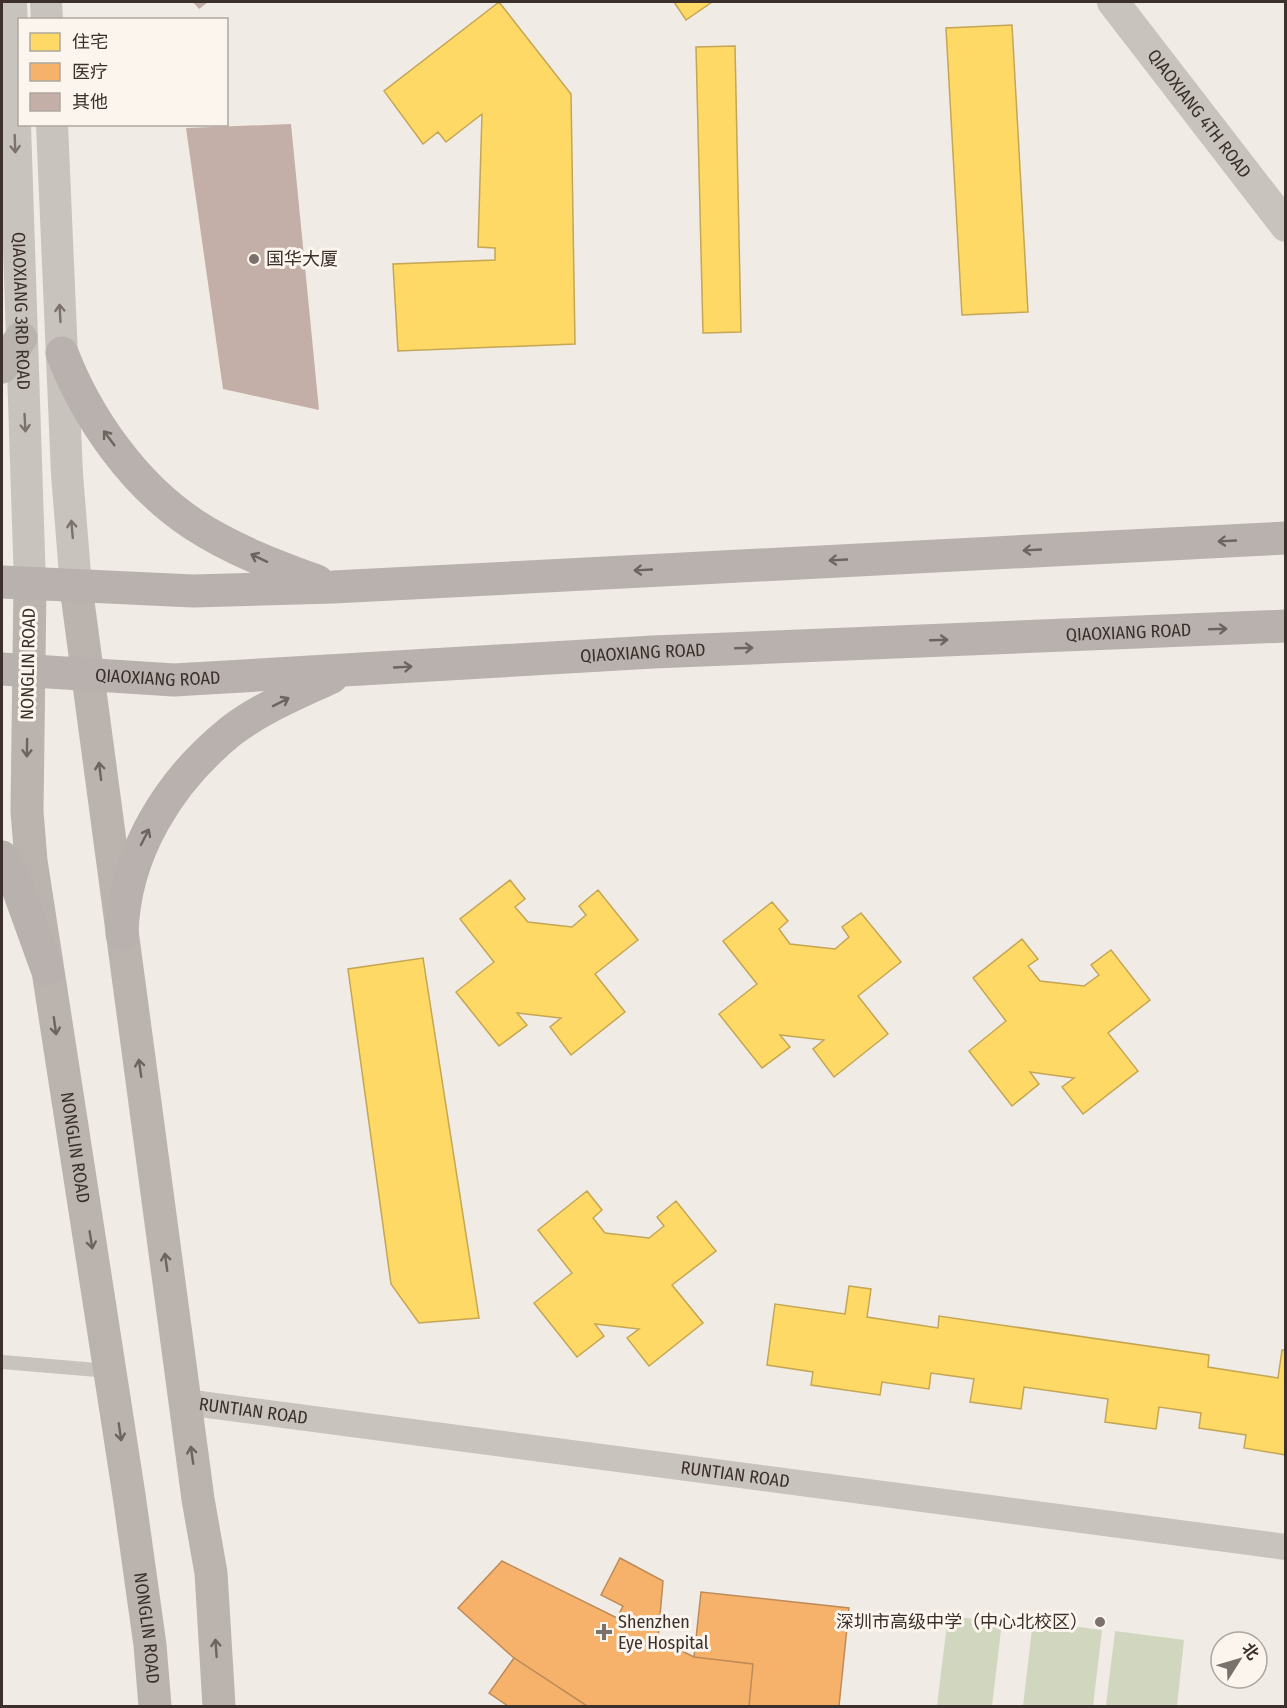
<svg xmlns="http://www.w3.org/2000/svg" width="1287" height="1708" font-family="'Fira Sans Condensed','Noto Sans SC',sans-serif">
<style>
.green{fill:#d1d6bf}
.homes{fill:#ffd966;stroke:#c4a654;stroke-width:1.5}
.health{fill:#f6b26b;stroke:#be8b58;stroke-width:1.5}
.building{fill:#c3afa7}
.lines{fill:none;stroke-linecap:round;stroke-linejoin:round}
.service{stroke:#c9c3be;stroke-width:14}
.minor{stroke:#c9c3be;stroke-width:26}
.tertiary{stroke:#c9c3be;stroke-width:32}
.secondary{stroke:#bab3ae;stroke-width:33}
.primary{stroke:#b8b1ad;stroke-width:33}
.oneway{stroke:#7b726d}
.oneway2{stroke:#6d645f}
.oneway3{stroke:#6e645f}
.poi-dot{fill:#7a716c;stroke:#fbf5ee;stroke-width:2}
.labels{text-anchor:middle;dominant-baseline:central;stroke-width:6;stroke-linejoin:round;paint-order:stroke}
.street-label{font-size:18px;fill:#3b302b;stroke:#fbf5ee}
.poi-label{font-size:18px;fill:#3b302b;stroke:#fbf5ee;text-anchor:start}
</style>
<rect width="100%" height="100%" fill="#f0ebe5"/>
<path class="green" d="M948 1616 1002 1622 992 1706H937Z
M1033 1621 1102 1630 1093 1706H1023Z
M1115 1631 1184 1640 1177 1706H1106Z"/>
<path class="homes" d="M499 2 571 94 575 344 398 351 393 264 495 260V248L478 247 482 114 446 142 438 132 423 144 384 91Z
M674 2H712L686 20Z
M1012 25 1028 312 962 315 946 28Z
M735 46 741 332 703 333 696 47Z
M510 880 525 899 515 907 528 922 572 927 586 915 579 906 598 890 638 940 595 974 625 1012 571 1055 550 1027 561 1018 517 1013 527 1025 499 1046 456 992 494 962 460 919Z
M772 902 788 921 779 929 790 944 835 949 849 937 842 927 861 913 901 962 858 996 888 1034 834 1077 813 1049 824 1040 780 1035 790 1047 762 1068 719 1014 757 984 723 941Z
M1022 939 1038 959 1028 966 1040 981 1084 986 1099 975 1091 965 1111 950 1150 1000 1108 1033 1138 1071 1083 1114 1062 1087 1074 1078 1030 1072 1039 1084 1012 1106 969 1051 1006 1021 973 978Z
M423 958 479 1318 419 1323 391 1284 348 969Z
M587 1191 602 1210 593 1218 605 1233 649 1238 664 1226 657 1217 676 1201 716 1251 672 1285 703 1323 649 1366 627 1338 639 1329 595 1324 604 1336 577 1357 534 1303 572 1273 538 1230Z
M849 1286 871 1289 867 1317 938 1328 939 1316 1209 1355 1208 1367 1278 1378 1282 1350H1286V1455L1244 1448 1246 1435 1199 1428 1201 1413 1159 1407 1156 1429 1105 1422 1108 1399 1024 1387 1021 1409 970 1402 974 1379 931 1373 929 1389 882 1382 880 1395 811 1385 813 1372 767 1365 775 1304 845 1314Z"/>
<path class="health" d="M620 1558 663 1581 658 1639 694 1657 701 1592 849 1608 839 1706H508L489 1693 514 1658 458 1608 502 1561 617 1618 623 1606 601 1595Z
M620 1558 663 1581 658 1639 694 1657 753 1664 749 1706H587L514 1658 458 1608 502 1561 617 1618 623 1606 601 1595Z"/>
<path class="building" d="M193 2H208L199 9Z
M291 124 319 410 223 389 186 128Z"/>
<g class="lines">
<path class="service" d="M2 1362 109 1371"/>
<path class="minor" id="s1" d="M185 1402 1286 1547"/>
<g class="tertiary">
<path id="s2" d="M11 2 30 585"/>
<path d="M46 2 47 20"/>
<path id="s3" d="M1113 2 1286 226"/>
<path d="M52 124 67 474 76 587"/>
</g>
<g class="secondary">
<path d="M2 367 21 338"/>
<path id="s4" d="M30 585 27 811 31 861 129 1495 150 1645 155 1706"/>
<path d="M76 587 198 1499 211 1573 219 1706"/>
</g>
<g class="primary">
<path d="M62 353C87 418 134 485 193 524 231 549 275 566 317 581"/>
<path d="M2 582 193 591 333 587 1286 538"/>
<path id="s5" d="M2 669 174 680 653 652 1286 626"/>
<path d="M2 857 17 886 47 969"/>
<path d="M122 934C124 853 169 781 231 731 261 708 298 693 332 677"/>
</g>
</g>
<defs><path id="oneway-shaft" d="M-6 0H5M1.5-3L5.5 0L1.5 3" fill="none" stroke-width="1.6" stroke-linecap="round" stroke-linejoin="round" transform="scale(1.5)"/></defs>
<g class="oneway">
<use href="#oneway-shaft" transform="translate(15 144) rotate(88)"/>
<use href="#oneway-shaft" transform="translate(60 313) rotate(-93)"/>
<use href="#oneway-shaft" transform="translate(25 423) rotate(87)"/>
<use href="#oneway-shaft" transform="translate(72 529) rotate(-95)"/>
</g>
<g class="oneway2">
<use href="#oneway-shaft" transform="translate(109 438) rotate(-127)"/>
<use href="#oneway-shaft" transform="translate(1227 541) rotate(177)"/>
<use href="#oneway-shaft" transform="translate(1032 550) rotate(177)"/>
<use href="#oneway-shaft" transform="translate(259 558) rotate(-155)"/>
<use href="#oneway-shaft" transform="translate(838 560) rotate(177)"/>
<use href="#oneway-shaft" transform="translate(643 570) rotate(177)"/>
<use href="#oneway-shaft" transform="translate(1218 629) rotate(-2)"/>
<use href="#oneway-shaft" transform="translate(939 640) rotate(-2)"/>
<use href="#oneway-shaft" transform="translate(744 648) rotate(-2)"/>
<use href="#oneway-shaft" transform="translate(403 667) rotate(-3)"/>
<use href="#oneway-shaft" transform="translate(281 702) rotate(-27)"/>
<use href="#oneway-shaft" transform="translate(145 837) rotate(-63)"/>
</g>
<g class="oneway3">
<use href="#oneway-shaft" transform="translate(27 748) rotate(91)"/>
<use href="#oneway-shaft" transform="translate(100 771) rotate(-97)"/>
<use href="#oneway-shaft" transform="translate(55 1026) rotate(82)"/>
<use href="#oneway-shaft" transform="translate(140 1068) rotate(-98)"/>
<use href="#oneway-shaft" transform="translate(91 1240) rotate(81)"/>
<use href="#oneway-shaft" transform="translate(166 1262) rotate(-98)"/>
<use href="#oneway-shaft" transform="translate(120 1432) rotate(82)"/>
<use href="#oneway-shaft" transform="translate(192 1455) rotate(-98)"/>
<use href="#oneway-shaft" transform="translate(216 1648) rotate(-94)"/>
</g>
<g class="poi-dot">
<circle cx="254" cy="259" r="6"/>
<circle cx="1100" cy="1622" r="6"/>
<path d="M601 1623h6v6h6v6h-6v6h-6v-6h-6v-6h6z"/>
</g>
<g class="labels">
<g class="street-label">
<text stroke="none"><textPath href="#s3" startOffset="141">QIAOXIANG 4TH ROAD</textPath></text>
<text stroke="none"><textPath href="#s2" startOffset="309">QIAOXIANG 3RD ROAD</textPath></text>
<text stroke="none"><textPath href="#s5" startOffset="1128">QIAOXIANG ROAD</textPath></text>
<text stroke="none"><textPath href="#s5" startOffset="642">QIAOXIANG ROAD</textPath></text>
<text transform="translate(28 664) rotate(-89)">NONGLIN ROAD</text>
<text stroke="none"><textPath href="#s5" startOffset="156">QIAOXIANG ROAD</textPath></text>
<text stroke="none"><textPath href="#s4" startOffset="566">NONGLIN ROAD</textPath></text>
<text stroke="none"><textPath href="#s1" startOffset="69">RUNTIAN ROAD</textPath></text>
<text stroke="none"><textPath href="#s1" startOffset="555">RUNTIAN ROAD</textPath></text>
<text stroke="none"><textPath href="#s4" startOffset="1052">NONGLIN ROAD</textPath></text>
</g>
<g class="poi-label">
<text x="266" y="259">国华大厦</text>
<text x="618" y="1622">Shenzhen<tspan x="618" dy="21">Eye Hospital</tspan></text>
<text x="1088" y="1622" text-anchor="end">深圳市高级中学（中心北校区）</text>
</g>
</g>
<rect width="1287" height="1708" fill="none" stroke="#3b302b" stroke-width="6"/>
<rect x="18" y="18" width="210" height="108" fill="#fbf5ee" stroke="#aea6a0" stroke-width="1.5"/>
<rect x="30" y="33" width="30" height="18" fill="#ffd966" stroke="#aea6a0" stroke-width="1.5"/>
<text x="72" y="48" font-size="18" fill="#3b302b">住宅</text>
<rect x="30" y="63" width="30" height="18" fill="#f6b26b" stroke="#aea6a0" stroke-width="1.5"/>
<text x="72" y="78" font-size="18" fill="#3b302b">医疗</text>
<rect x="30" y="93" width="30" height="18" fill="#c3afa7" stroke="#aea6a0" stroke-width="1.5"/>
<text x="72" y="108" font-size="18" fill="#3b302b">其他</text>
<g transform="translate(1239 1660) rotate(53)"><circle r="28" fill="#fbf5ee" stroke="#aea6a0" stroke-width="1.5"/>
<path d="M0-4.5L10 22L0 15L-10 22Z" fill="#7a716c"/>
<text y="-9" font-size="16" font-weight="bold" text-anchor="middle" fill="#3b302b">北</text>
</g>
</svg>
